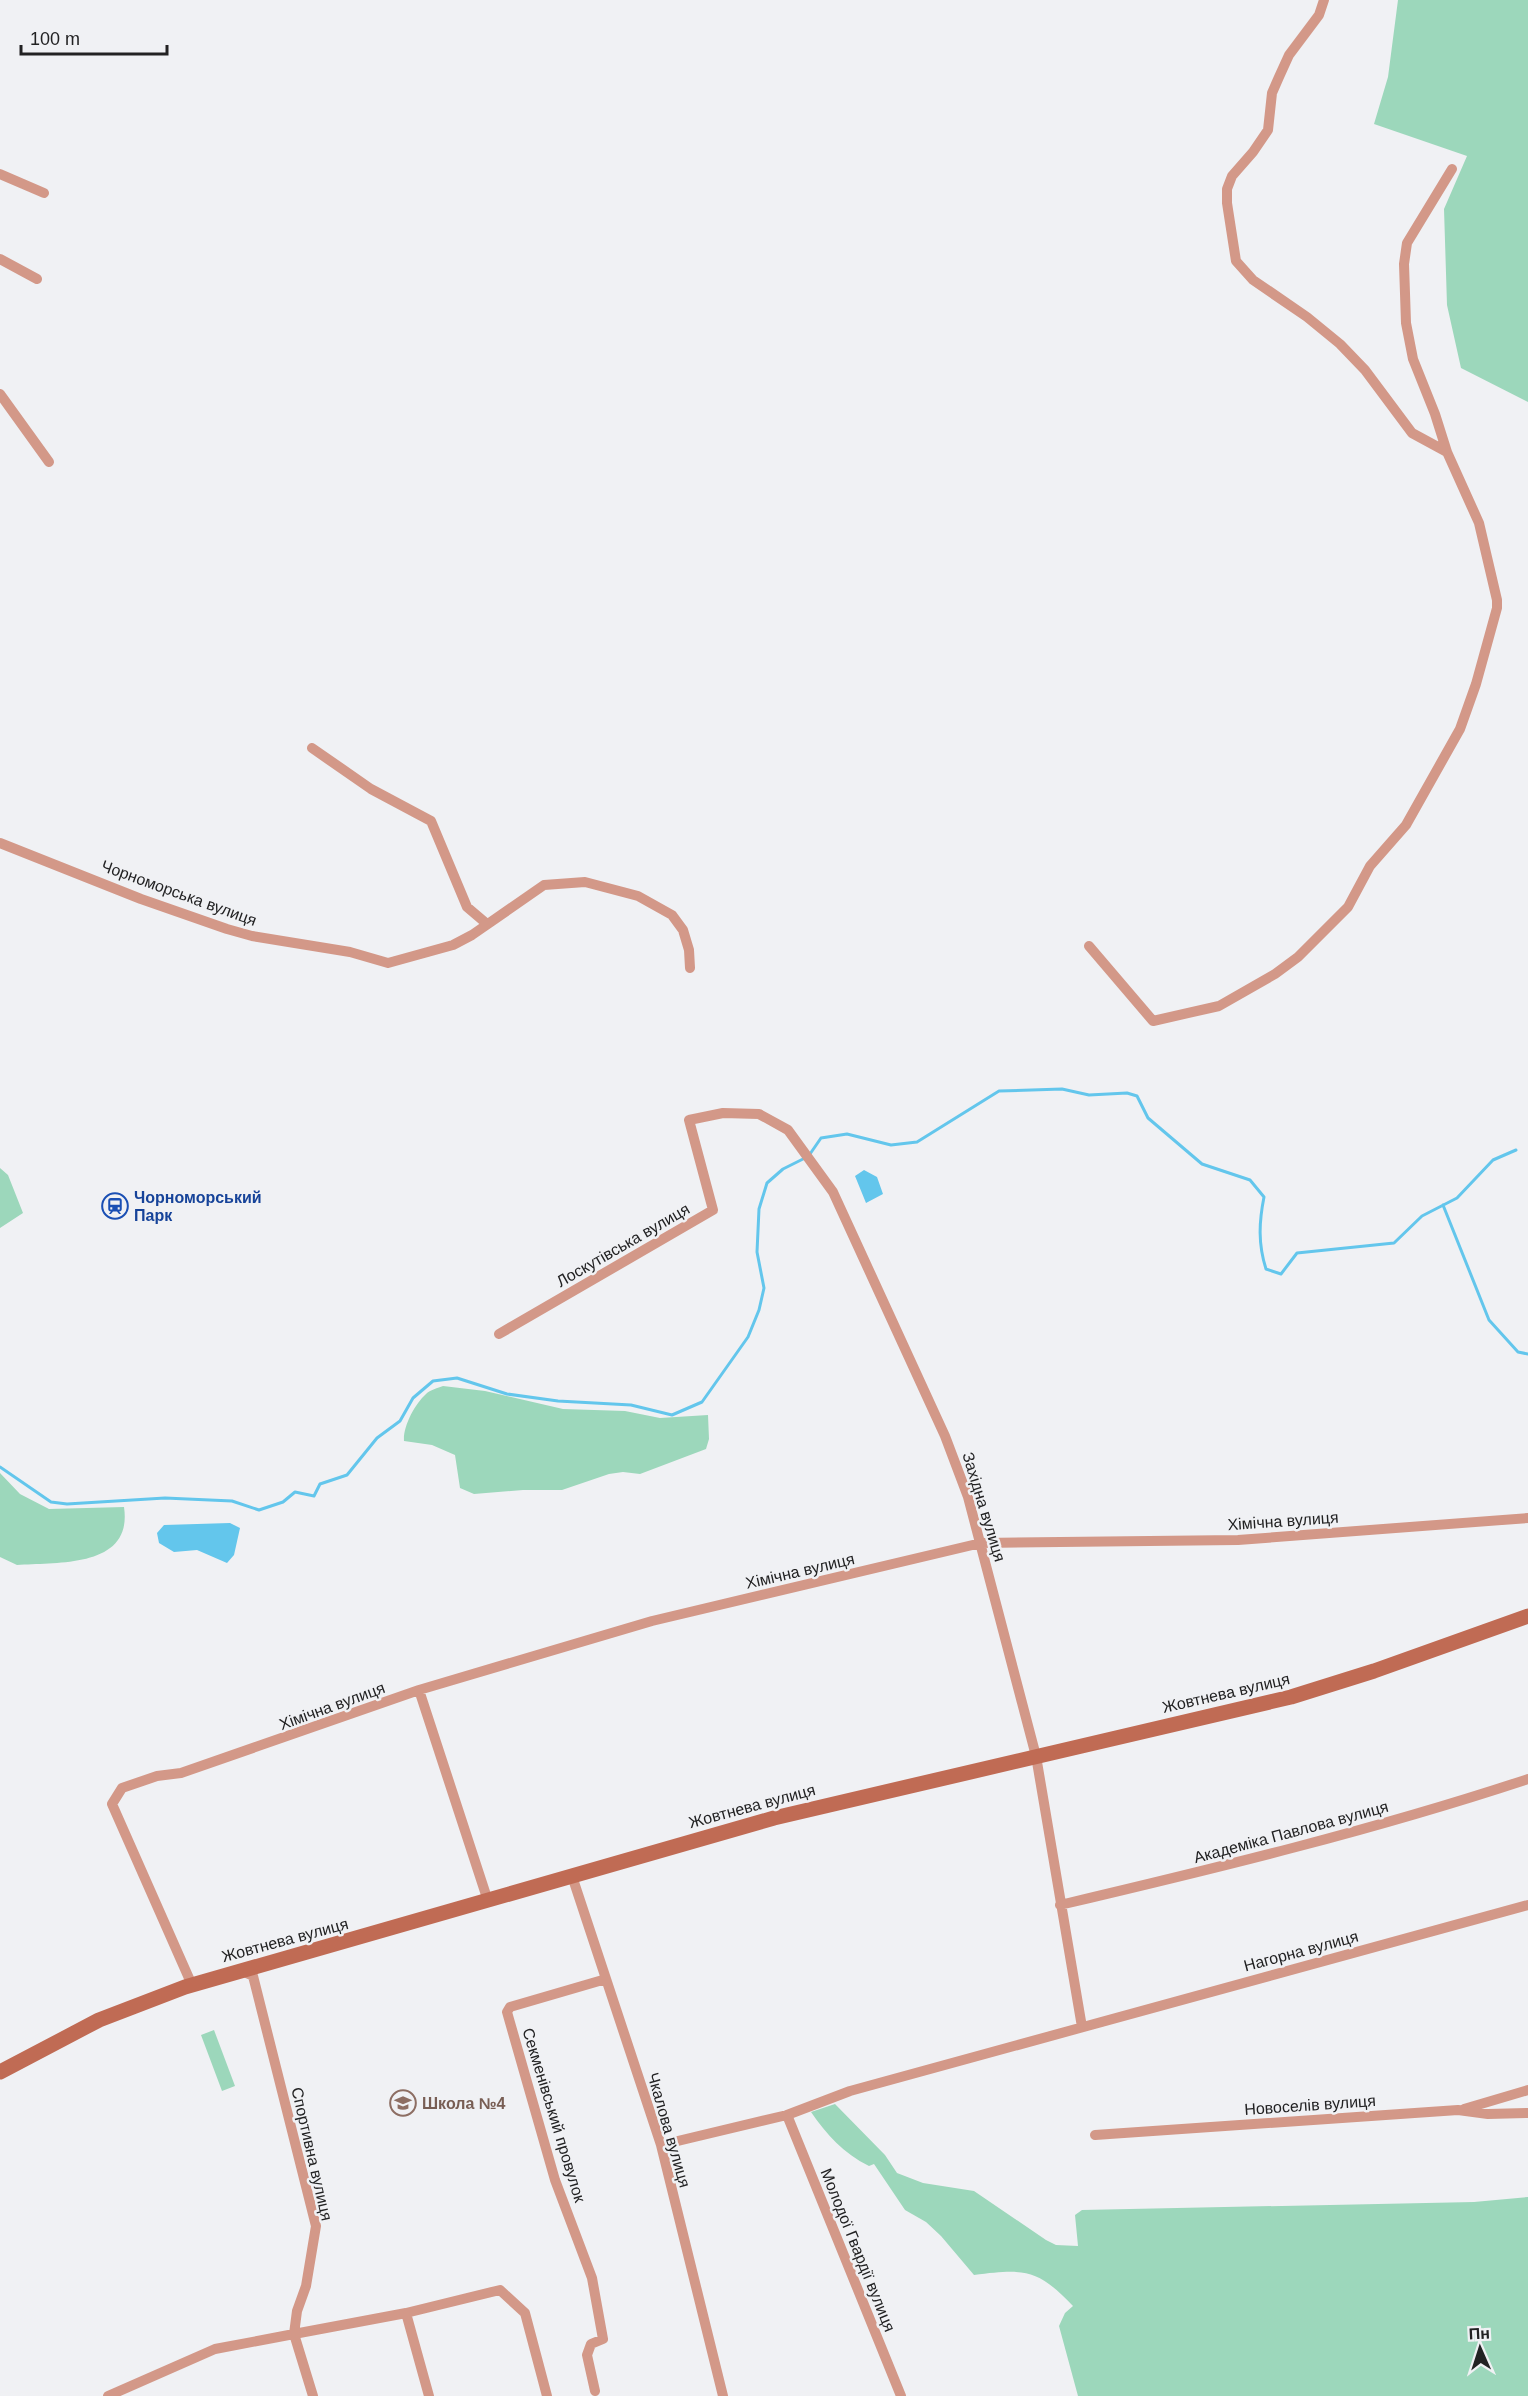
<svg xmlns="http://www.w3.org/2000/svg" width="1528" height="2396" font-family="Helvetica,sans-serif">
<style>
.green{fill:#9cd7bb}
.water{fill:#63c6ec}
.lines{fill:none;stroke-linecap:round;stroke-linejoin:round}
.stream{stroke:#63c6ec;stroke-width:3}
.minor{stroke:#d39888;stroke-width:10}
.secondary{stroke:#c06b54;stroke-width:15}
.labels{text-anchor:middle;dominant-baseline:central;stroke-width:5;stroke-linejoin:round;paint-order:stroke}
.street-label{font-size:16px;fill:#222223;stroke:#f0f1f4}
.transit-label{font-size:16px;font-weight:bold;fill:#164399;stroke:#f0f1f4;text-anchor:start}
.education-label{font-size:16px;font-weight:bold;fill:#785e54;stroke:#f0f1f4;text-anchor:start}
</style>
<rect width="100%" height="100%" fill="#f0f1f4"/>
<path class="green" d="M1398 0H1528V402L1461 368 1447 305 1444 209 1467 156 1374 124 1388 77Z
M0 1168 8 1175 23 1213 0 1228Z
M443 1386 485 1391 563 1409 625 1411 660 1418 708 1415 709 1439 706 1449 640 1474 623 1472 609 1474 562 1490H523L474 1494 460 1488 455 1455 432 1445 404 1441C403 1426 415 1404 426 1394 430 1390 438 1388 443 1386Z
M0 1473 20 1494 49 1509 124 1507C133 1568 59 1562 17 1565L0 1557Z
M214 2030 235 2086 222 2091 201 2035Z
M835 2104 885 2155 897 2173 923 2183 974 2191 1046 2240 1056 2245 1078 2246 1075 2215 1082 2210 1474 2202 1528 2197V2396H1078L1059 2326 1065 2313 1073 2306C1037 2268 1024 2269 974 2275L941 2236 926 2222 905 2210 874 2164 869 2166C843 2153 827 2135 811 2112Z"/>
<path class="water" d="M864 1170 877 1177 883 1194 866 1203 855 1176Z
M230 1523 240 1528 234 1555 227 1563 197 1550 174 1552 159 1543 157 1533 164 1525Z"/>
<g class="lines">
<path class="stream" d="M810 1154 821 1138 847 1134 891 1145 917 1142 999 1091 1062 1089 1089 1095 1127 1093 1137 1096 1148 1118 1202 1164 1250 1180 1264 1197C1259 1222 1258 1244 1266 1269L1281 1274 1297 1253 1394 1243 1422 1216 1457 1198 1493 1160 1516 1150
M1443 1205 1489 1320 1518 1352 1528 1354
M0 1467 51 1502 67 1504 165 1498 232 1501 259 1510 283 1502 295 1492 314 1496 320 1484 347 1475 377 1438 400 1421 413 1398 433 1381 457 1378 507 1394 558 1401 631 1405 672 1415 702 1402 748 1337 759 1310 764 1288 757 1252 759 1209 767 1183 783 1169 805 1158"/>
<path class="minor" d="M0 174 44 193
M0 259 37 279
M0 394 49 462
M1447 452 1435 414 1413 359 1406 323 1404 264 1407 243 1452 169
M312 748 371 789 431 821 467 907 487 924
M0 843 141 899 227 929 252 936 350 952 388 963 453 945 472 935 544 885 585 882 638 896 672 915 683 930 689 950 690 968
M1089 946 1153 1021 1219 1006 1275 974 1298 957 1348 907 1370 866 1406 825 1460 729 1476 684 1497 608V600L1479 523 1447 452 1412 433 1365 370 1340 344 1307 317 1253 280 1236 261 1227 203V189L1232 176 1253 152 1268 130 1272 93 1279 77 1289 55 1319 15 1324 0
M499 1334 713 1210 689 1120 723 1113 759 1114 788 1130 833 1192 945 1436 968 1497 1036 1756 1082 2027
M419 1690 488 1901
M572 1876 661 2145 723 2396
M1060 1905C1217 1868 1374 1830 1528 1779
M192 1985 112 1804 122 1788 157 1776 181 1773 419 1690 652 1621 981 1543 1238 1540 1528 1518
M1464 2109 1528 2090
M787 2115 901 2396
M1095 2135 1458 2110 1488 2114 1528 2113
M661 2145 787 2115 850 2091 1528 1905
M406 2313 429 2396
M595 2391 587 2355 591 2344 603 2339 592 2278 555 2180 507 2012 510 2007 606 1979
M108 2396 215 2349 294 2334 297 2311 306 2286 316 2226 253 1976 242 1971
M313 2396 294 2334 406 2313 500 2290 525 2313 547 2396"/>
<path class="secondary" d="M0 2072 99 2020 185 1987 774 1818 1291 1697 1374 1671 1528 1616"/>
</g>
<defs>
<g id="station-ring" transform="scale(1.35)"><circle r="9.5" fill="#f0f1f4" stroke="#1a4fb4" stroke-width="1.5"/><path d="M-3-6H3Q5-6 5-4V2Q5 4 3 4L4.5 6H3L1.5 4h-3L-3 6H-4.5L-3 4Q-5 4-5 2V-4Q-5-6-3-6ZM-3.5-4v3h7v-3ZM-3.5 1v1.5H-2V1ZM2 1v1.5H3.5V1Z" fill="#1a4fb4"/></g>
<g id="school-ring" transform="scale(1.35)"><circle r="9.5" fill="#f0f1f4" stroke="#8d6e63" stroke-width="1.5"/><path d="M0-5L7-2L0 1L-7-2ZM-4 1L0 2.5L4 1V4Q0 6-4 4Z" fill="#8d6e63"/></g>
</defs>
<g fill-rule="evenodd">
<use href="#station-ring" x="115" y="1206"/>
<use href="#school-ring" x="403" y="2103"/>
</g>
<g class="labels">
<g class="street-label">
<text transform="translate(179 893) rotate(20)">Чорноморська вулиця</text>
<text transform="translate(623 1245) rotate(-30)">Лоскутівська вулиця</text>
<text transform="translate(984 1507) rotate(73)">Західна вулиця</text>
<text transform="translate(1283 1521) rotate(-4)">Хімічна вулиця</text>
<text transform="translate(800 1571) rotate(-13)">Хімічна вулиця</text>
<text transform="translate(1226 1693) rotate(-13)">Жовтнева вулиця</text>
<text transform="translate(332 1706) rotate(-20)">Хімічна вулиця</text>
<text transform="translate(752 1806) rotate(-15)">Жовтнева вулиця</text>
<text transform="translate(1291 1832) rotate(-15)">Академіка Павлова вулиця</text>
<text transform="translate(285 1940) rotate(-15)">Жовтнева вулиця</text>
<text transform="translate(1301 1951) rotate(-15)">Нагорна вулиця</text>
<text transform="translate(1310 2105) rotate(-4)">Новоселів вулиця</text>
<text transform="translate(554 2115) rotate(73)">Секменівський провулок</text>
<text transform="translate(669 2130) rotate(74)">Чкалова вулиця</text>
<text transform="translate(312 2154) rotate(77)">Спортивна вулиця</text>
<text transform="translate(858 2250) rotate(68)">Молодої Гвардії вулиця</text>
</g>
<g class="transit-label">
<text x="134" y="1197">Чорноморський<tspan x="134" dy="18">Парк</tspan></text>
</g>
<g class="education-label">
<text x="422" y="2103">Школа №4</text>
</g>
</g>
<g transform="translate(1480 2348) rotate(357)" stroke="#f0f1f4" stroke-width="4.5" paint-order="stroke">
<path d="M0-4.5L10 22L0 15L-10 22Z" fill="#222223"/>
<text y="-9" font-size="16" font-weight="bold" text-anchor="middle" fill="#222223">Пн</text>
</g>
<path d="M21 45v9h146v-9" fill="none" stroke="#222223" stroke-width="3"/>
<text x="30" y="45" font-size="18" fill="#222223" stroke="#f0f1f4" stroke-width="4.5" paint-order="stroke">100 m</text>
</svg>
